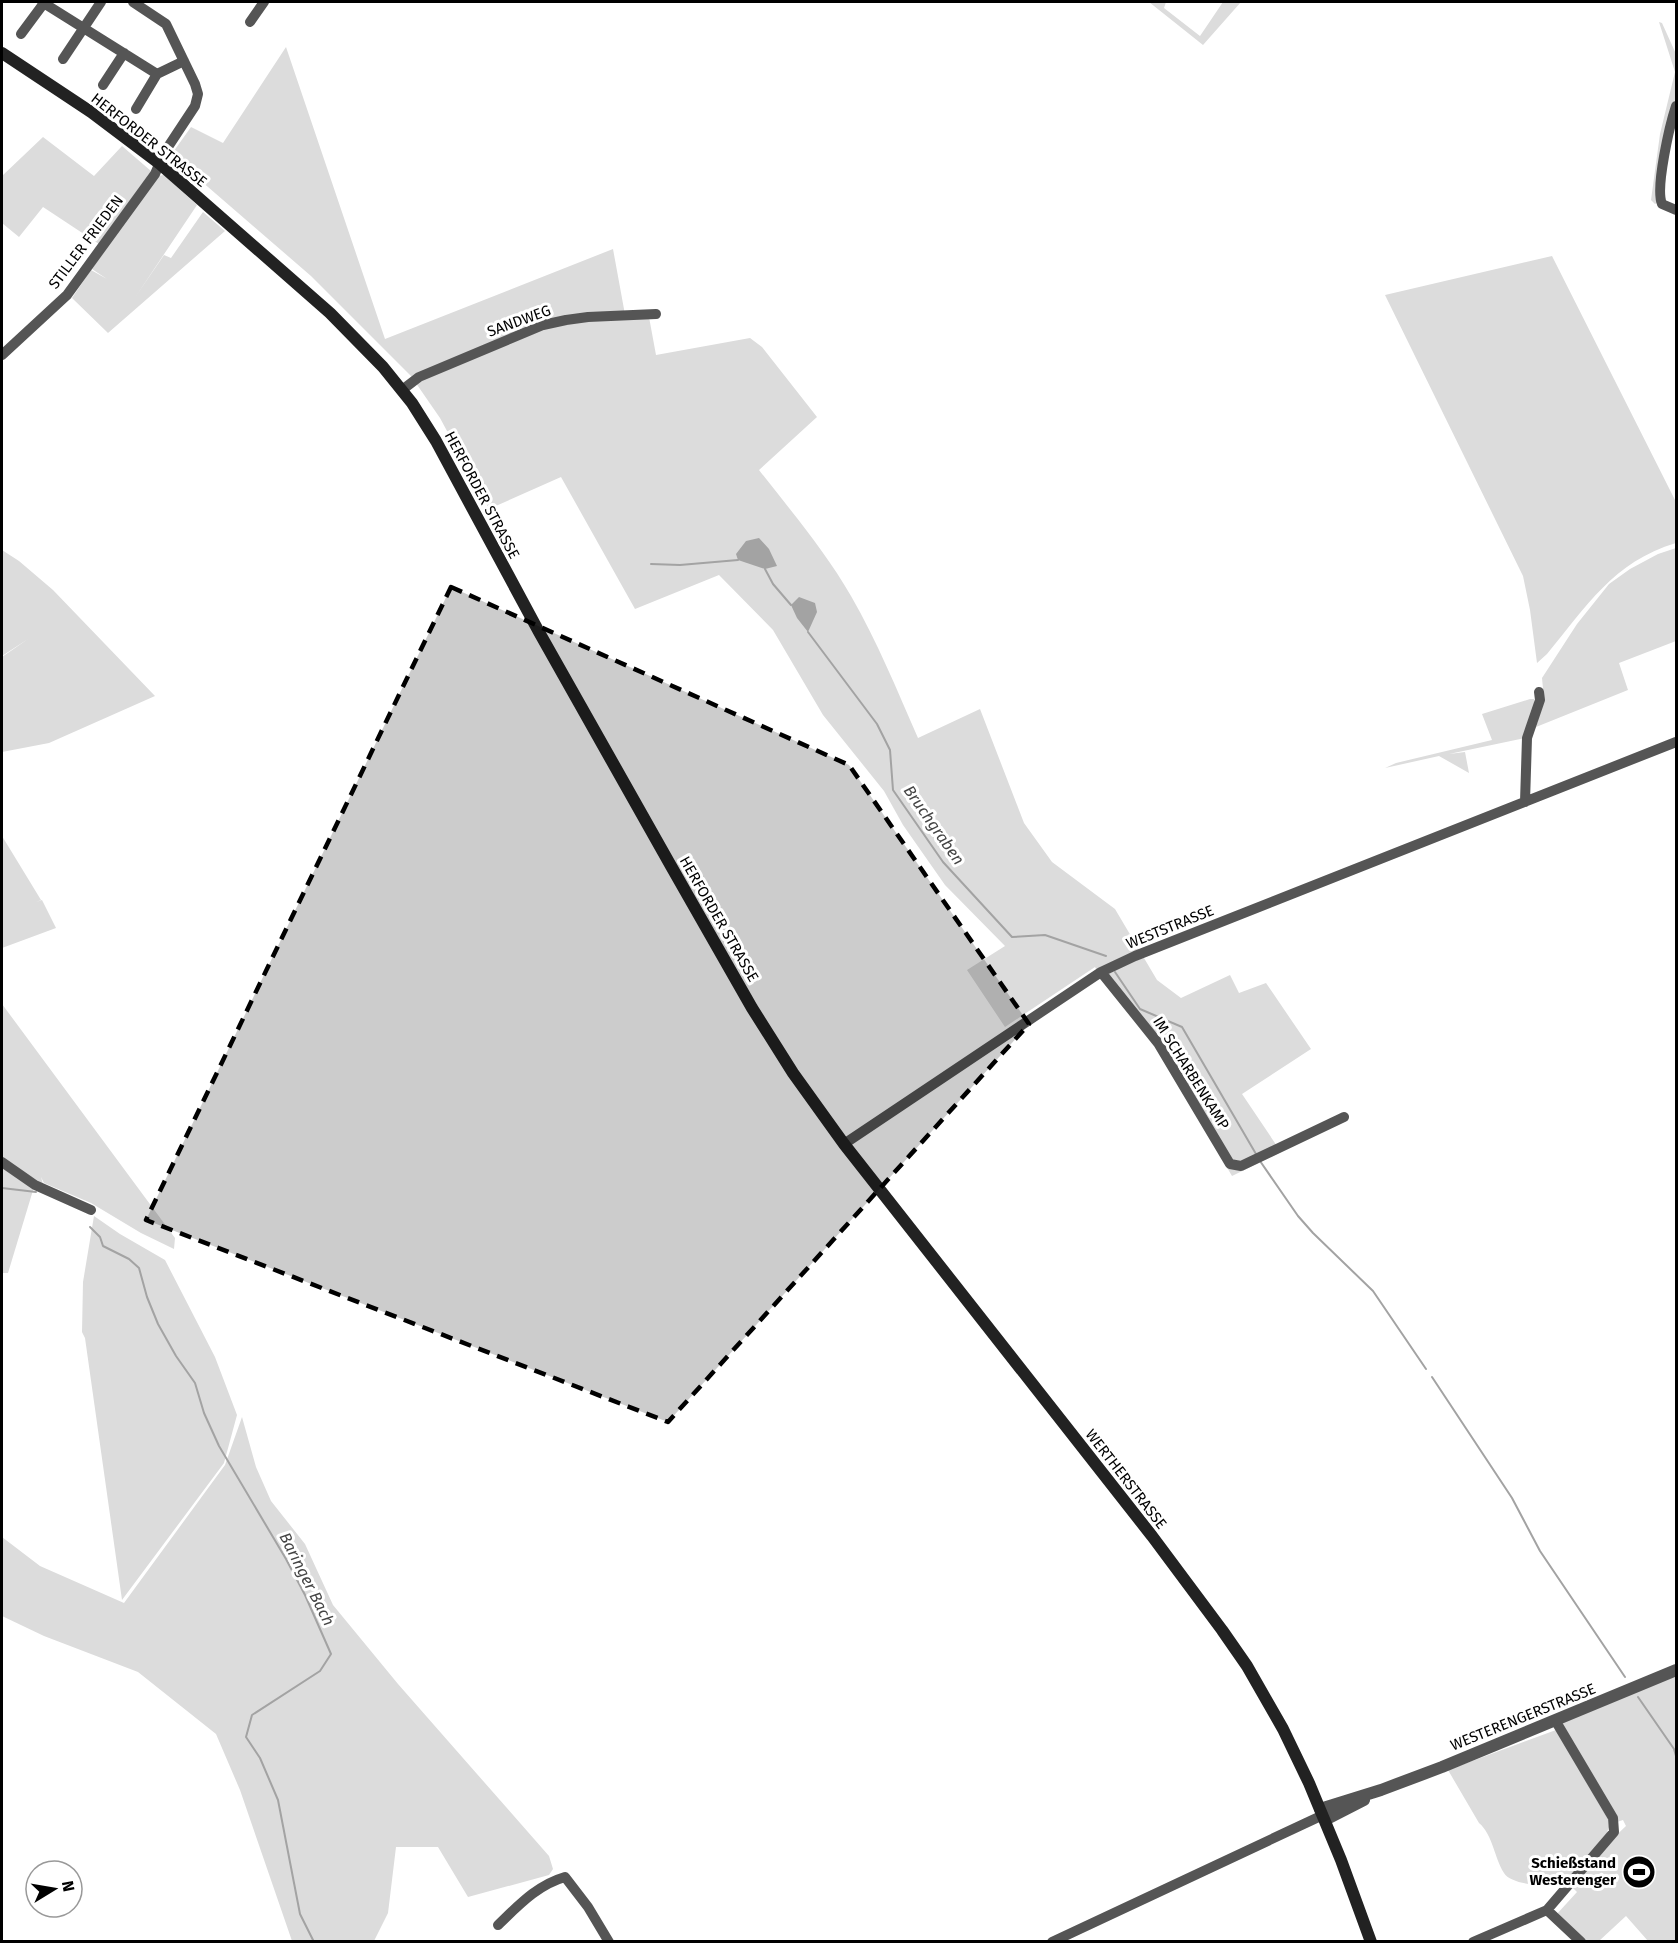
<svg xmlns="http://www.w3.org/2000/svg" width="1678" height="1943" font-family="'Fira Sans',sans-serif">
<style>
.green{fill:#dcdcdc}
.water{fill:#a3a3a3}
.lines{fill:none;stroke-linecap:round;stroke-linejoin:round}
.stream{stroke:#a3a3a3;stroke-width:2}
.minor{stroke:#555;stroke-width:10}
.tertiary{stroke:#555;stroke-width:12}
.secondary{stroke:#222;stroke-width:12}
.marked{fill:#000;fill-opacity:0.2;stroke:#000;stroke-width:4.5;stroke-dasharray:12 8;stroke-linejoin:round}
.labels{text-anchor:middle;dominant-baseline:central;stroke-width:6;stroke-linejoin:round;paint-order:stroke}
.street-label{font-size:15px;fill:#000;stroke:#fff}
.poi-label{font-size:15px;font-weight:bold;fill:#000;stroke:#fff;text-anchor:end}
.water-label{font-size:16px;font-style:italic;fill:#444;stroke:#fff}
</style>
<rect width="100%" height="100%" fill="#fff"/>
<path class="green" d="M1149 2H1166L1164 8 1200 36 1223 2H1241L1203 45Z
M1659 22 1662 23 1676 54V97L1670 115 1658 202 1655 204 1651 200 1660 134 1675 72Z
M286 47 385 339 613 249 626 320 649 317 656 355 750 338 762 347 817 417 759 470C791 511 825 551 851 596 877 641 897 690 918 738L980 709 1024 823 1052 862 1115 909 1157 980 1181 998 1230 975 1239 993 1266 983 1311 1049 1242 1094 1281 1152 1232 1176 1155 1045 1102 979 1095 967 1005 1027 967 970 1005 946 945 885 903 825 884 791 823 715 773 630 719 575 635 609 561 477 489 509 440 418 411 376 311 276 171 155 191 127 223 143Z
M43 137 94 176 122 146 151 171 99 244 43 207 19 237 2 223V176Z
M164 175 197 205 136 296 164 255 171 258 203 212 225 231 108 333 72 298 91 270 107 279 92 269 157 176Z
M1552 256 1676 502V543C1613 562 1587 606 1547 654L1537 663 1530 610 1523 576 1385 295Z
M1676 548V641L1619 663 1628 690 1536 727 1544 699 1542 678 1577 624 1609 584 1630 569 1658 554Z
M2 550 19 561 53 590 155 696 49 743 2 752V657L28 639 2 656Z
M1530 699H1534L1535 707 1525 738 1449 754 1465 752 1469 773 1439 756 1385 768 1396 763 1492 740 1482 714Z
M2 836 41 900 36 902 42 900 56 928 2 948Z
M2 1004 175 1238 174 1249 141 1233 91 1203 44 1183 41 1177 43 1184 2 1159Z
M2 1167 34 1187 8 1273H2Z
M94 1216 120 1234 165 1260 215 1357 237 1415 224 1463 122 1600 85 1338 82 1332 83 1282Z
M242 1417 256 1467 271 1501 305 1544 333 1605 398 1684 549 1856 553 1869 549 1875 468 1897 438 1847H396L388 1913 374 1941H292L240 1790 216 1734 138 1672 44 1636 2 1616V1537L40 1566 124 1603 225 1465Z
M1676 1675V1941H1648L1626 1916 1599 1941H1585L1556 1915 1577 1892 1571 1886 1605 1846 1626 1826 1623 1820 1617 1822 1561 1723Z
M1556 1730 1608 1819 1609 1827 1606 1835C1598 1843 1573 1876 1565 1881 1553 1888 1512 1886 1504 1873 1494 1857 1493 1835 1479 1823L1448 1770Z"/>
<path class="water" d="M759 538 769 549 777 566 765 569 738 560 736 554 746 541Z
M799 597 815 603 817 612 808 632 797 618 791 605Z"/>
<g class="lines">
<path class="stream" d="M651 564 680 565 738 560
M765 569 773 584 791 605
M808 632 877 724 890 750 893 790 943 862 1012 937 1045 935 1106 956
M1115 972 1140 1009 1182 1027 1256 1154
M1260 1161 1298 1216 1313 1233 1373 1291 1426 1369
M2 1188 36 1192
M90 1227 100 1237 103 1246 129 1259 139 1268 147 1297 158 1324 176 1356 195 1383 204 1413 219 1446 286 1559 305 1595 331 1654 320 1671 252 1715 246 1737 260 1758 278 1800 300 1914 314 1942
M1432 1377 1512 1498 1540 1551 1625 1677
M1638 1697 1674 1749 1676 1756"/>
<path class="minor" d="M42 2 157 74
M250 22 264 2
M21 34 44 3
M63 59 101 2
M103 85 124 53
M1676 106C1670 124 1655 188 1662 204L1676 210
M136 109 157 74 184 61
M2 355 67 295 155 174 164 153 195 106 198 94 195 84 166 24 133 2
M402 390 419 377 543 325 566 320 588 317 656 314
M1525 802 1527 738 1540 700 1539 692
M1101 972 1158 1043 1230 1164 1241 1166 1344 1117
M844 1144 1101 972 1135 956 1676 742
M2 1162 35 1185 91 1210
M1547 1910 1614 1832 1613 1818 1555 1720
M498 1925C518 1906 537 1885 565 1877L588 1907 609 1942
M1052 1942 1323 1815
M1473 1942 1547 1910 1581 1942"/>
<path class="tertiary" d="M1320 1809 1381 1790 1442 1767 1676 1670
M1325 1820 1364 1800"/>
<path class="secondary" d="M2 53 91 112 160 164 330 313 383 367 412 403 436 441 539 632 671 866 752 1008 793 1073 844 1144 1152 1536 1222 1630 1247 1666 1283 1729 1309 1783 1341 1860 1371 1942"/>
</g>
<path class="marked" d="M451 587 849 765 1029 1024 668 1422 146 1220Z"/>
<defs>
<g id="stadium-disc" transform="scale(1.725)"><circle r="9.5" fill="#000" stroke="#fff"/><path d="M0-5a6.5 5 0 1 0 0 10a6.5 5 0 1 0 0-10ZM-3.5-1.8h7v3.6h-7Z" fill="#fff"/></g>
</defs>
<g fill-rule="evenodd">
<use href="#stadium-disc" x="1639" y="1872"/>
</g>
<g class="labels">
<g class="street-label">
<text transform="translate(149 140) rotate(38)">HERFORDER STRASSE</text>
<text transform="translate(86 242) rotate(-53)">STILLER FRIEDEN</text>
<text transform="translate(519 321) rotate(-20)">SANDWEG</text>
<text transform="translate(482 495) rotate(62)">HERFORDER STRASSE</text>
<text transform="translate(719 919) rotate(60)">HERFORDER STRASSE</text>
<text transform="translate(1170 927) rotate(-22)">WESTSTRASSE</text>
<text transform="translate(1191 1073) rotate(58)">IM SCHARBENKAMP</text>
<text transform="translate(1126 1479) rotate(52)">WERTHERSTRASSE</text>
<text transform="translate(1523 1717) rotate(-22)">WESTERENGERSTRASSE</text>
</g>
<g class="poi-label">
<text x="1616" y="1863">Schießstand<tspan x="1616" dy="17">Westerenger</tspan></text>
</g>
<g class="water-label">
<text transform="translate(934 825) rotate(55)">Bruchgraben</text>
<text transform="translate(307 1579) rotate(63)">Baringer Bach</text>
</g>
</g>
<rect width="1678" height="1943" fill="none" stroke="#000000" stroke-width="6"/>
<g transform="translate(54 1889) rotate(79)"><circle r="28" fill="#ffffff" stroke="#999999" stroke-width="1.5"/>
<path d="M0-4.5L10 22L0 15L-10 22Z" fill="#000000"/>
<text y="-9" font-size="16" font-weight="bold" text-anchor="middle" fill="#000000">N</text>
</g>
</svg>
